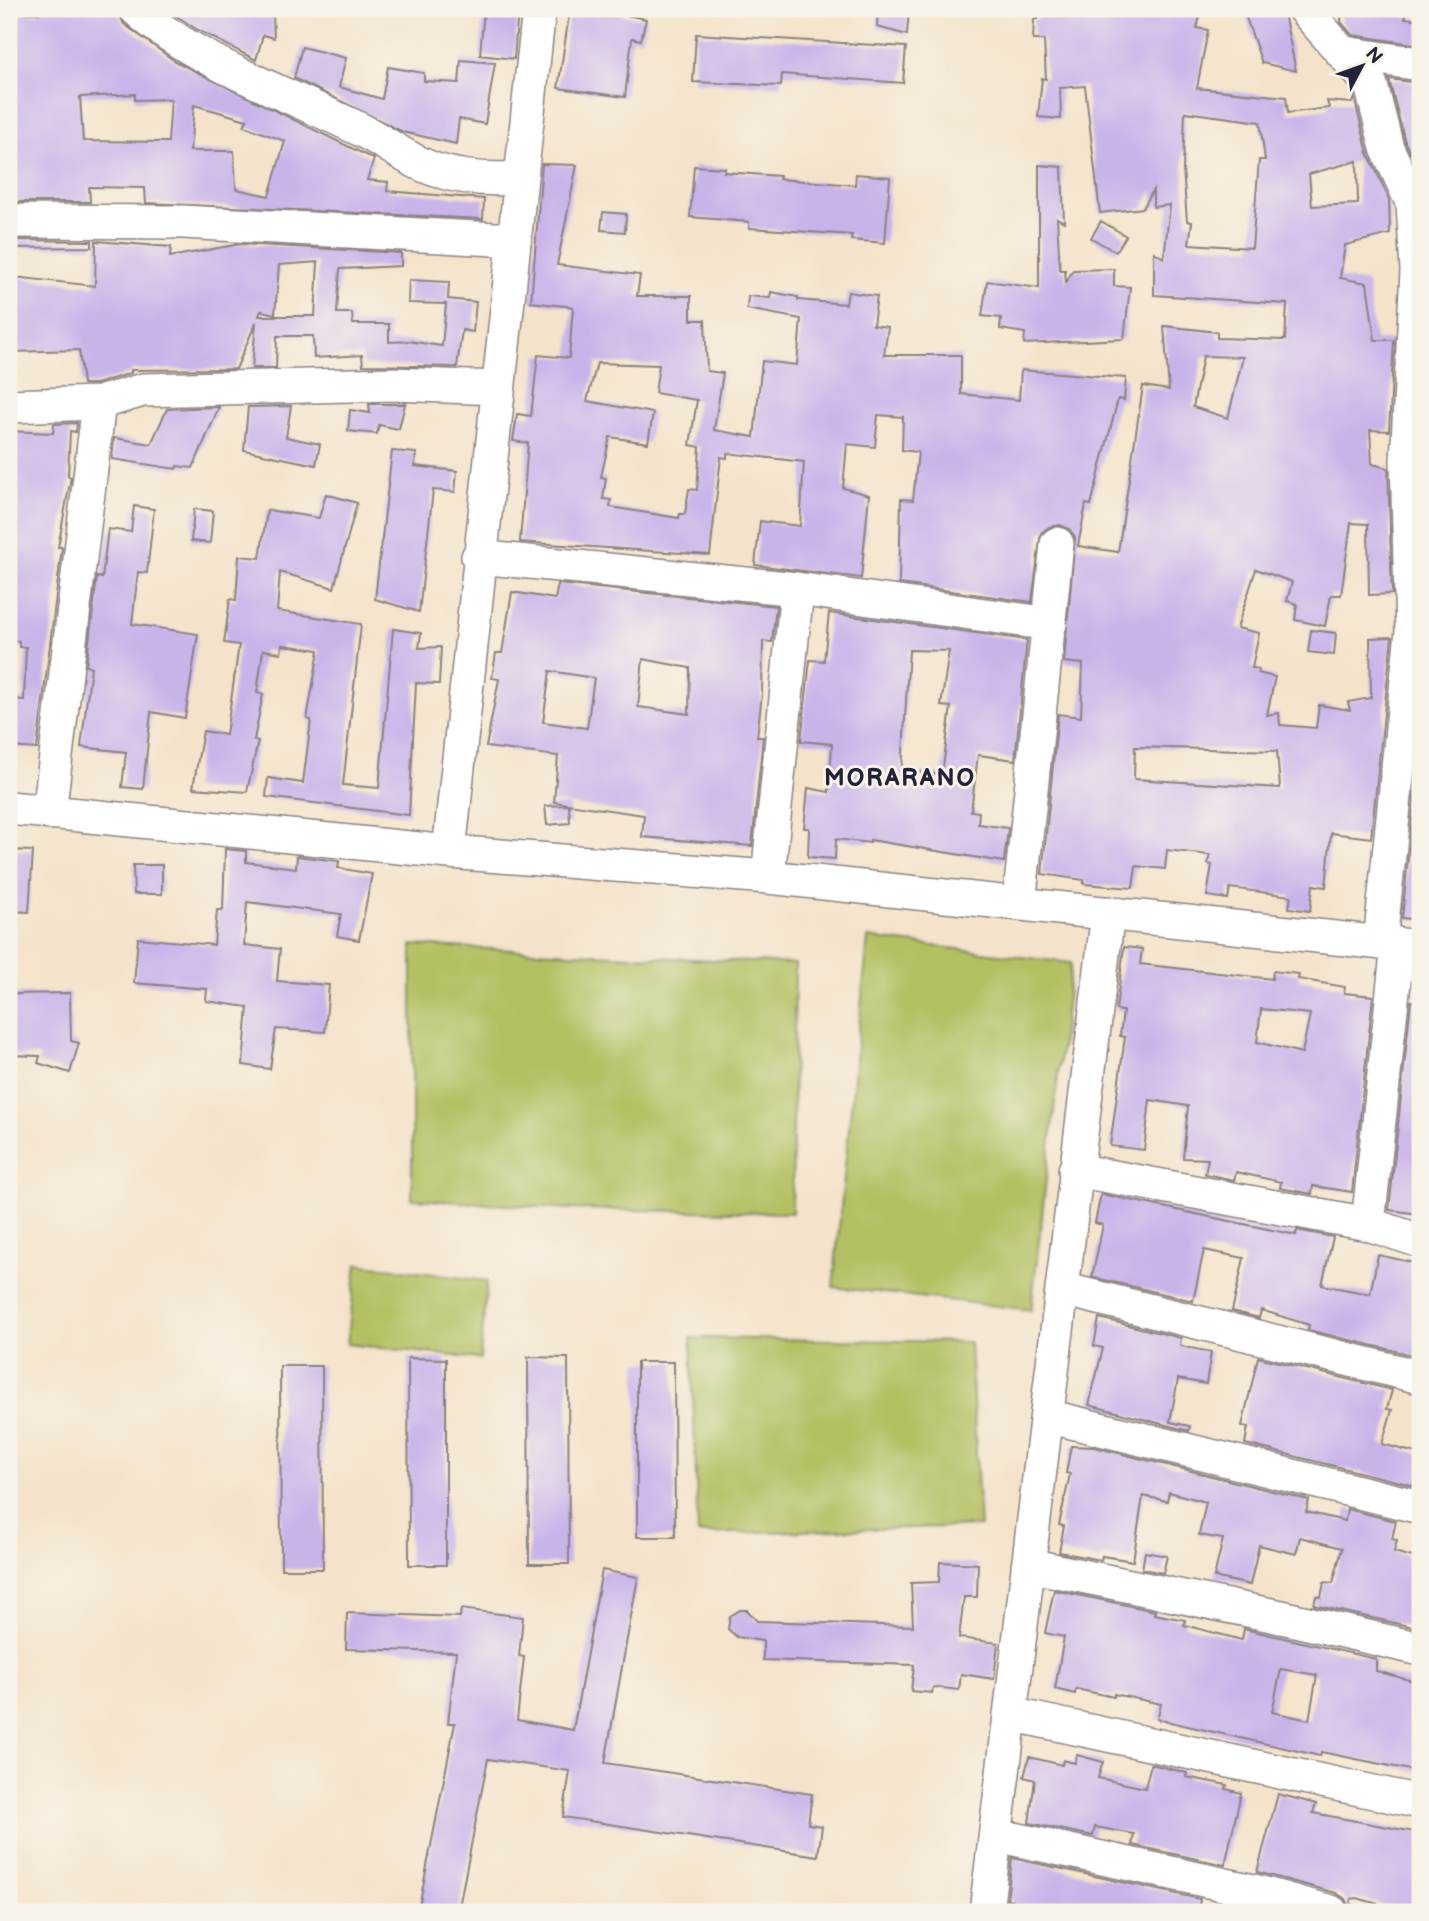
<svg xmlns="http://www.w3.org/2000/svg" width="1429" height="1921" font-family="'Balsamiq Sans',sans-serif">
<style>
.green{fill:#b3c062;stroke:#6a714e;stroke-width:2}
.building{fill:#c9b4ea;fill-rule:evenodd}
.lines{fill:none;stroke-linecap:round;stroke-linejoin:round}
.minor-casing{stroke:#8b8282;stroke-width:36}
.minor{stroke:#fff;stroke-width:33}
.labels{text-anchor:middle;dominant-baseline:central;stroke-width:6;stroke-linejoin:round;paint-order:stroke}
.district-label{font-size:24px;font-weight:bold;letter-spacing:2px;fill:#22223b;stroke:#f7f3e8}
</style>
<rect width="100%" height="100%" fill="#f7f3e8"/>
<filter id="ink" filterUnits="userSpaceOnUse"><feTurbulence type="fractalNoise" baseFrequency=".0143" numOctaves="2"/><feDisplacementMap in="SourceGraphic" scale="14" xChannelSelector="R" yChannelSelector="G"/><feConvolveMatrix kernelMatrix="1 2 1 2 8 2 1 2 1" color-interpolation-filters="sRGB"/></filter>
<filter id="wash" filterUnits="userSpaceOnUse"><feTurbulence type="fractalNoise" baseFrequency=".00686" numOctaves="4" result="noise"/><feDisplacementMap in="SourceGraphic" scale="28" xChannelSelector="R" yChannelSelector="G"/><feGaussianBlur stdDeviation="1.57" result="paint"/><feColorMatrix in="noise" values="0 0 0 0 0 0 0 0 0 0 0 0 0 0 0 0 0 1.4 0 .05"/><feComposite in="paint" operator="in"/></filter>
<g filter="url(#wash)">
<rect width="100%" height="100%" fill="#f4e3ca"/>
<path class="green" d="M868 938 1071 963 1031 1310 833 1287Z
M412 945 795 964 792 1213 572 1209 412 1199Z
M357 1264 487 1281 480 1359 347 1344Z
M691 1338 970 1342 980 1526 698 1534Z"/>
<g id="blocks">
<path class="building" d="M39 9H117L124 24 176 62 374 159 367 180 388 182 387 191 484 199 483 219 146 203 145 188 89 187 90 202H9V12L39 13ZM135 94V100L171 99 168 142 83 141 80 97ZM194 105 247 120 244 126 285 141 269 196 236 189 234 151H190Z
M166 9H248L273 14 274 38 263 35 256 60 196 29Z
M484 9H518L514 59 480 55Z
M570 9H595L646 19 641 40 632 38 625 97 558 88Z
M878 9H909L907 35 877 27Z
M1039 9 1155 12 1156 9H1202L1197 28 1208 30 1197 88 1286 97 1288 113 1329 108 1327 101 1352 103 1354 97 1368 153 1389 199 1390 234 1345 245 1340 278 1367 283 1375 340H1394L1389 431 1370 430 1372 464 1388 468 1392 594 1369 595 1368 524 1351 523 1341 595H1331L1325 626 1295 620 1297 604 1287 601 1292 582 1256 569 1237 628 1259 633 1252 668 1259 669 1258 673 1275 677 1267 715 1279 713 1280 725 1316 728 1319 705 1350 710 1348 702 1371 698 1370 638 1392 637 1371 838 1331 833 1326 887 1313 885 1310 911 1289 908 1291 896 1230 888 1228 899 1207 896 1212 865 1208 864 1210 855 1167 850 1165 869 1136 866 1133 888 1084 884V880L1042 874 1058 714 1081 717 1083 664 1064 662 1075 537 1069 529 1060 525 1049 527 1041 533 1032 602 899 584 901 499 913 500 918 452 902 450 903 417 878 415 875 447 847 444 843 488 869 495 861 578 755 565 760 521 800 526 804 462 727 453V458L721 457 710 555 520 542 528 443 513 441 517 414 531 416 538 355 569 358 573 307 531 302 542 164 577 165 557 265 640 275 637 296H691V320H705L707 371 723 373 714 430 754 437 762 361 797 365 801 319 747 309 748 296 770 298 771 292 798 297V300L846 304 848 292 877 296 873 325 888 327 884 355H961V394L1019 400 1021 370 1126 378 1124 400 1118 399 1091 505 1086 504 1078 546 1118 552 1143 386 1169 390 1164 326 1217 332V338L1285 340 1287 304 1154 295V252L1164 258 1170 205 1153 207V190L1143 208 1100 213 1085 86 1060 88 1061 119 1038 117 1042 78 1046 79 1044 40H1033L1034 19H1038ZM1185 112 1260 122 1265 160H1259L1252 248 1189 244 1192 222 1187 221 1183 169ZM1357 161 1358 204 1312 206 1309 174ZM1203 356 1243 357 1228 418 1193 407ZM597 363 659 365 655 393 697 400 690 445 700 447 697 490 689 489 685 514H680L679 518 610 507 611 500 603 499 606 478 601 477 610 437 648 443 653 413 587 401ZM1135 747 1277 751 1280 788 1134 779Z
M1243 9H1283L1296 71 1262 63Z
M1342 9 1407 12 1405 18 1420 20V45L1352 35 1341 22Z
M696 34 906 47 903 83 782 74 781 86 693 82Z
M302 47 346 58 339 87 382 99 388 67 424 73V81L459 83 461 60 495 63 485 124 459 119 456 144 403 132 294 78Z
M1389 79 1419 83 1420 152 1410 153 1405 142Z
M1039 165 1062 167 1064 222 1057 218 1060 270H1065L1066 283 1073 270 1114 269V286L1130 287 1124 339 1024 344 1025 333 1000 329 1001 318 982 316 987 281 1039 288Z
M694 166 725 168 724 172 780 176 779 179 855 185 856 174 890 177 885 243 851 240 852 235 749 228V222L690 217Z
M603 212 626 214 625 232 601 230Z
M1101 221 1126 236 1116 252 1091 238Z
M15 240 92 241V247L15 248Z
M96 241 171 247 170 257 240 244 401 253V266L340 269 337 313H352L353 324H389V342L408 341 442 346 446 304 408 303 409 280 449 282 448 299 476 302 473 332 462 330 457 367 363 365 362 355 314 358 313 336H277L276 368H252L256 322 236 369 131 370V373L96 384H83L79 350 11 352 10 323 14 277 95 286ZM318 262 315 316H259L261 311 275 314 279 265Z
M369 404H405L399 429 379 425 377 434 348 431 350 410 370 413Z
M291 406 286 437 320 444 316 465 244 450 248 407Z
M219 407 193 468 177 466 176 469 112 459 114 438 151 444 167 409Z
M77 423 76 432 70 431 68 476 71 477 58 547H62L37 749 10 747 14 699 24 700 26 647H19V641L9 640V431L53 433 54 424Z
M392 451 416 453 415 466 457 471 455 492 433 490 419 612 375 599Z
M326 494 357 503 334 588 280 572 277 611 361 624 343 785 379 788 393 629 421 633 419 648 441 647 439 684 416 683 409 815 266 797 268 778 303 783 311 720 307 719 319 650 282 645 281 653 263 650 257 693 263 694 254 740 258 741 247 792 193 788 203 731 226 735 239 645 224 643 230 599 236 600 239 556 260 558 267 510 319 518Z
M134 506 154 509 147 573 138 572 132 624 198 634 185 718 151 712 143 789 122 787 126 752 81 747 91 667 86 666 97 577 102 578 108 529 131 532Z
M194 509 213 511 210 543 191 541Z
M558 584 776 606 772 642 763 641 762 694 757 737H763L752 846 642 837 644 815 554 802 558 756 486 747 499 679 492 678 496 653H502L512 592 555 599ZM643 659 690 668 689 714 638 707ZM550 671 594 678 587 728 543 722Z
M829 613 1027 640 1015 760 978 755 971 811 979 812 978 824 1008 828 1004 862 870 840V843L836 839 835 859 808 857 809 828H804L808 788 829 792 832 744 801 741 810 660 824 661ZM909 650 949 651 941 706 951 707 942 775 902 770Z
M1311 630 1336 633 1334 655 1308 652Z
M1420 739V905L1419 920 1402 918Z
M569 805 570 823 547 825 545 806Z
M225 849 246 851V862L296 868 297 856 339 861 338 868 372 874 359 940 337 936 341 914 247 902 244 945 280 949 277 981 329 985 325 1032 276 1029 270 1069 243 1065 248 1007 206 1001 207 989 134 983 138 938 214 945 217 910H223Z
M9 850 33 851 29 912 9 911Z
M133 865H162V894H134Z
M1124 947 1142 949 1140 964 1272 979 1273 971 1299 974 1298 979 1345 987 1344 993 1373 996 1352 1192 1313 1186 1312 1194 1280 1188 1281 1182 1236 1172 1234 1180 1205 1174 1208 1159 1183 1158 1188 1106 1150 1100 1144 1150 1110 1146 1125 1037 1120 1036 1123 1011 1116 1010ZM1261 1009 1310 1014 1302 1053 1257 1042Z
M70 993 71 1041 79 1043 70 1073 38 1063 40 1056 9 1055V994Z
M1411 1001 1419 1002 1420 1214 1389 1210Z
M1101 1194 1296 1235 1297 1230 1333 1237 1322 1285 1370 1294 1378 1255 1420 1264V1357L1308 1330 1309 1325 1261 1310 1259 1318 1232 1311 1244 1258 1204 1250 1193 1301 1092 1277 1103 1225 1095 1223Z
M1099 1318 1181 1338 1180 1346 1211 1352 1206 1384 1178 1379 1170 1422 1190 1426 1189 1431 1089 1405 1103 1348 1094 1346Z
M528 1357 568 1358 569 1564H529Z
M1258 1357 1392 1390 1387 1409 1392 1410 1382 1444 1420 1454V1487L1245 1444 1248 1427 1242 1426Z
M408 1358 446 1359V1565H409Z
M637 1362H674L675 1537H637Z
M280 1366H322L323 1569H281Z
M1071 1446 1094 1447 1309 1500 1306 1512 1345 1521 1347 1509 1396 1521 1392 1539 1397 1540 1394 1552 1420 1559V1614L1417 1628 1314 1605 1316 1596 1321 1597 1324 1582 1333 1583 1342 1548 1300 1537 1296 1554 1259 1545 1250 1585 1214 1577 1223 1539 1199 1535 1206 1502 1169 1492 1167 1501 1143 1496 1133 1561 1102 1556 1101 1560 1059 1552 1064 1526 1059 1525 1070 1474 1066 1473Z
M1145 1552 1167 1556 1163 1573 1142 1569Z
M940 1562 978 1564 977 1597H964L959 1638 998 1643 994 1679 961 1674 959 1690 933 1687 932 1693 911 1691 914 1665 763 1660V1641L737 1637 728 1629 730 1616 740 1610H747L757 1621 913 1626 911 1583 939 1582Z
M602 1570 638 1577 605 1763 812 1794 808 1824 822 1826 818 1856 563 1817 570 1771 488 1759 458 1912H418L455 1723H448L456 1652 346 1649 347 1613 460 1617 461 1609 523 1617 519 1656 524 1657 517 1720 573 1730Z
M1054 1590 1155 1611 1154 1614 1185 1620 1184 1625 1242 1640 1244 1629 1376 1659V1671L1420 1683V1772L1321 1752 1320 1756 1157 1719 1161 1704 1114 1694V1697L1076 1689 1075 1694 1055 1689 1064 1637 1045 1633ZM1281 1669 1317 1675 1309 1720 1272 1712Z
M1077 1755 1103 1762 1098 1778 1145 1788 1151 1764 1187 1773 1186 1777 1227 1785 1226 1789 1241 1793 1225 1865 1132 1845 1134 1834 1095 1827 1093 1836 1029 1823 1035 1780 1024 1777 1029 1757 1062 1765 1063 1760 1075 1763Z
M1278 1794 1316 1804 1313 1813 1420 1833V1912H1406L1357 1898 1351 1899 1350 1910 1345 1899 1336 1893 1257 1872Z
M1012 1858 1200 1899 1198 1912 1010 1911 1012 1900 1007 1899Z"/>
</g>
</g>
<g filter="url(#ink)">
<use href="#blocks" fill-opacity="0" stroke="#8b8282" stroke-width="2"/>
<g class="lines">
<g class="minor-casing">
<path id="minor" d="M136 9C194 62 289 94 361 130 386 142 410 162 436 170 463 179 493 180 521 178
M1304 9 1371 85 1387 148 1413 204 1417 271 1407 461 1412 631 1380 943
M1344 53 1420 64
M9 221 183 222 514 240
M99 403 143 390 394 384 497 388
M9 406 99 403 49 813
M478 557 797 589 1050 624
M9 808 449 852 768 877 1420 947
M449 852 539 9
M768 877 797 589
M1019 904 1057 544
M1075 1170 1368 1224 1420 1241
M1368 1224 1398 944
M1062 1289 1420 1377
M1047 1416 1420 1507
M1028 1565 1286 1618 1420 1649
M1010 1714 1420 1802
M996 1835 1254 1891 1331 1912
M986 1912 1108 913"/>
</g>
<use href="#minor" class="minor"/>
</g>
</g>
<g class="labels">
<g class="district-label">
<text x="900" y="778">MORARANO</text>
</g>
</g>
<rect width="1429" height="1921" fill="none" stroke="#f7f3e8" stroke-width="35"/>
<g transform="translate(1362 66) rotate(49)" stroke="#f7f3e8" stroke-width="5" paint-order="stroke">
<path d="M0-5L12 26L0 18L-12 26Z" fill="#22223b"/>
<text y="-10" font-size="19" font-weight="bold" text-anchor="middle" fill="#22223b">N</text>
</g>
</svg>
